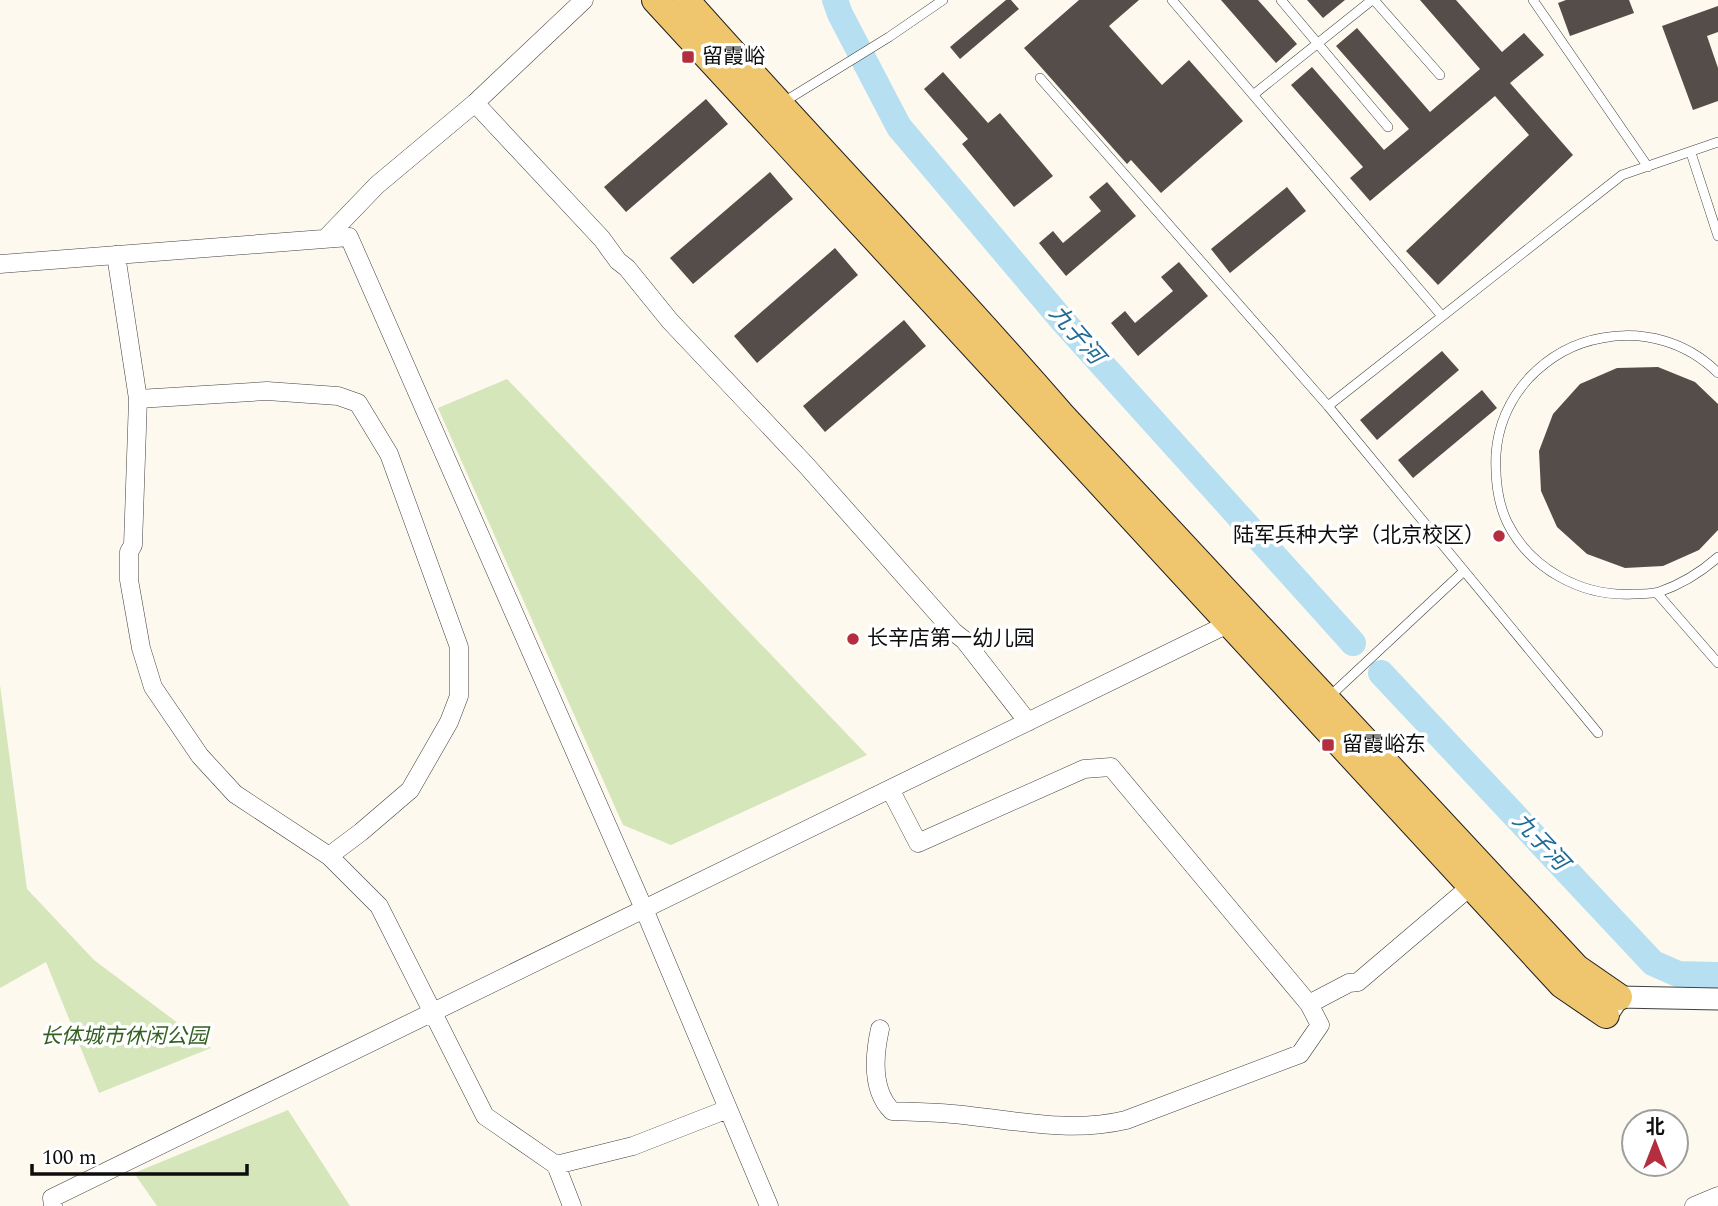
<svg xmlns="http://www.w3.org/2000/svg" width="1718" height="1206" font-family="Spectral,'Noto Sans SC',serif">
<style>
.green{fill:#d4e6ba}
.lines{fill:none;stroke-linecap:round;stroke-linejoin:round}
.river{stroke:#b6e0f2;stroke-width:26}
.building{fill:#554d4a}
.service-casing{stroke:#404040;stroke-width:10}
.minor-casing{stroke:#404040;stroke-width:19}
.tertiary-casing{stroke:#404040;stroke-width:23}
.primary-casing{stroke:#1e1e1e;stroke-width:28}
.service{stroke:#fff;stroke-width:9}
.minor{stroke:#fff;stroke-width:18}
.tertiary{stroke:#fff;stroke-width:21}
.primary{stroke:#efc56d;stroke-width:26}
.poi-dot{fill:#b32f40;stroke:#fff;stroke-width:2.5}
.labels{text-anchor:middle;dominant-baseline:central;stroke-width:7;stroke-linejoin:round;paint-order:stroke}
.poi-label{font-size:21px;fill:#0d0d0d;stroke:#fff;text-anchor:start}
.park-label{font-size:21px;font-style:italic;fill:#346022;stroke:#fff}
.water-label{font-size:23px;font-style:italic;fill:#1f6b95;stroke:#fff}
</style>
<rect width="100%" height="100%" fill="#fef9ee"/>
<path class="green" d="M507 379 867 755 671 845 623 825 438 408Z
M0 685 27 889 94 960 211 1048 99 1093 46 962 0 988Z
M288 1110 350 1206H157L134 1173Z"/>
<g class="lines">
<path class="river" d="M835 0 840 14 899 127 1062 320 1353 643
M1381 673 1653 963 1678 974 1718 975"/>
</g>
<path class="building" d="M1006 0H1011L1019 9 960 59 950 47Z
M1079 0H1139L1109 26 1162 85 1189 60 1243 121 1161 193 1131 160 1127 164 1024 48Z
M1221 0H1258L1297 44 1276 63Z
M1307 0H1345L1323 18Z
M1420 0H1456L1502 52 1524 33 1544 55 1510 83 1573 155 1438 285 1406 251 1529 135 1495 96 1370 201 1350 178 1363 167 1291 85 1312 67 1384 150 1409 129 1336 46 1357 28 1430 112 1480 69Z
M1566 0H1629L1634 13 1570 36 1558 3Z
M1718 6V32L1707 36 1718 68V101L1693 110 1662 26Z
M943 72 988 123 1000 113 1053 176 1014 207 962 144 968 139 924 89Z
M706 99 728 124 626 212 604 187Z
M770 172 793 199 693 284 670 258Z
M1107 182 1136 216 1066 276 1039 243 1053 231 1063 243 1101 211 1089 197Z
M1287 187 1306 211 1230 273 1211 249Z
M835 248 858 275 757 363 734 336Z
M1179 262 1208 296 1138 356 1111 323 1125 311 1135 323 1173 291 1161 277Z
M904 320 926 346 825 432 803 406Z
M1442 351 1459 370 1377 440 1360 420Z
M1658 367 1695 382 1718 404V530L1699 550 1663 566 1625 568 1587 554 1557 527 1541 491 1539 451 1553 414 1580 384 1617 368Z
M1482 390 1497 408 1413 478 1398 460Z"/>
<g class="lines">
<g class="service-casing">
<path id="service" d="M1172 0 1442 316
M1281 0 1388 127
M1374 0 1440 75
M1533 0 1648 167
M1040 78 1328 406 1598 733
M1253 95 1372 0
M782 103 889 37 943 0
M1691 153 1718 236
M1718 373C1687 342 1644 330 1602 338 1573 343 1549 357 1529 378 1510 399 1498 425 1496 454 1495 477 1497 501 1507 522 1530 569 1582 597 1633 594 1641 594 1651 594 1659 592 1682 584 1700 573 1718 557
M1328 406 1622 175 1718 142
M1657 593 1718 663
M1329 697 1464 571"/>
</g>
<g class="minor-casing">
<path id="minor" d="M475 103 602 239 618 261 627 268 670 321 806 465 954 632 964 640 1028 722
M325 239 377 185 475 103 584 0
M116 255 138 399 133 545 129 552V580L141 648 153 687 200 756 235 794 329 856 379 906 485 1116 556 1165 572 1206
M0 264 349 237 644 909 769 1206
M138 399 267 391 338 396 358 403 389 454 459 647V696L449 722 410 790 361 832 329 856
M1309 1004 1349 983 1358 982 1471 886
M880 1029C874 1056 871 1090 892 1111 912 1112 932 1112 952 1114 1011 1119 1067 1134 1126 1120L1300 1054 1320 1025 1309 1004 1111 767 1084 769 918 843 890 789
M556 1165 633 1146 728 1109
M53 1206 52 1198 1228 624
M1694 1206 1718 1196"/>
</g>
<g class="tertiary-casing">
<path id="tertiary" d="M1611 1009 1619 997 1718 999"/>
</g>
<g class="primary-casing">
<path id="primary" d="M655 0 1562 985 1606 1015
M686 0C809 139 939 273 1061 414L1577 968 1619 997"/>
</g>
<use href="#service" class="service"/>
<use href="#minor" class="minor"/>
<use href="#tertiary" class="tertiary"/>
<use href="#primary" class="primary"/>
</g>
<g class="poi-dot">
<rect x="681" y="50" width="14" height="14" rx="3.5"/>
<circle cx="1499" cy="536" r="7"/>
<circle cx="853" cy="639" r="7"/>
<rect x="1321" y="738" width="14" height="14" rx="3.5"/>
</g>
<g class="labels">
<g class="poi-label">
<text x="702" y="57">留霞峪</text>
<text x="1485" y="536" text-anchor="end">陆军兵种大学（北京校区）</text>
<text x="867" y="639">长辛店第一幼儿园</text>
<text x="1342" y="745">留霞峪东</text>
</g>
<g class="park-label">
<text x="124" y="1037">长体城市休闲公园</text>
</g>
<g class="water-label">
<text transform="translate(1076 335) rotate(49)">九子河</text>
<text transform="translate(1540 842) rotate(47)">九子河</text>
</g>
</g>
<g transform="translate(1655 1143)"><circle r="33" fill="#ffffff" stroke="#9e9e9e" stroke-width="2"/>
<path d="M0-5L12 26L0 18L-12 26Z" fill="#b32f40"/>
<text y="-10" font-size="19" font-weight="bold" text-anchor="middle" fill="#0d0d0d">北</text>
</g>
<path d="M32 1164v10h215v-10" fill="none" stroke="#0d0d0d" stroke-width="3.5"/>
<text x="42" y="1164" font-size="21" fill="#0d0d0d" stroke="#ffffff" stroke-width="5" paint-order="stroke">100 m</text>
</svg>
